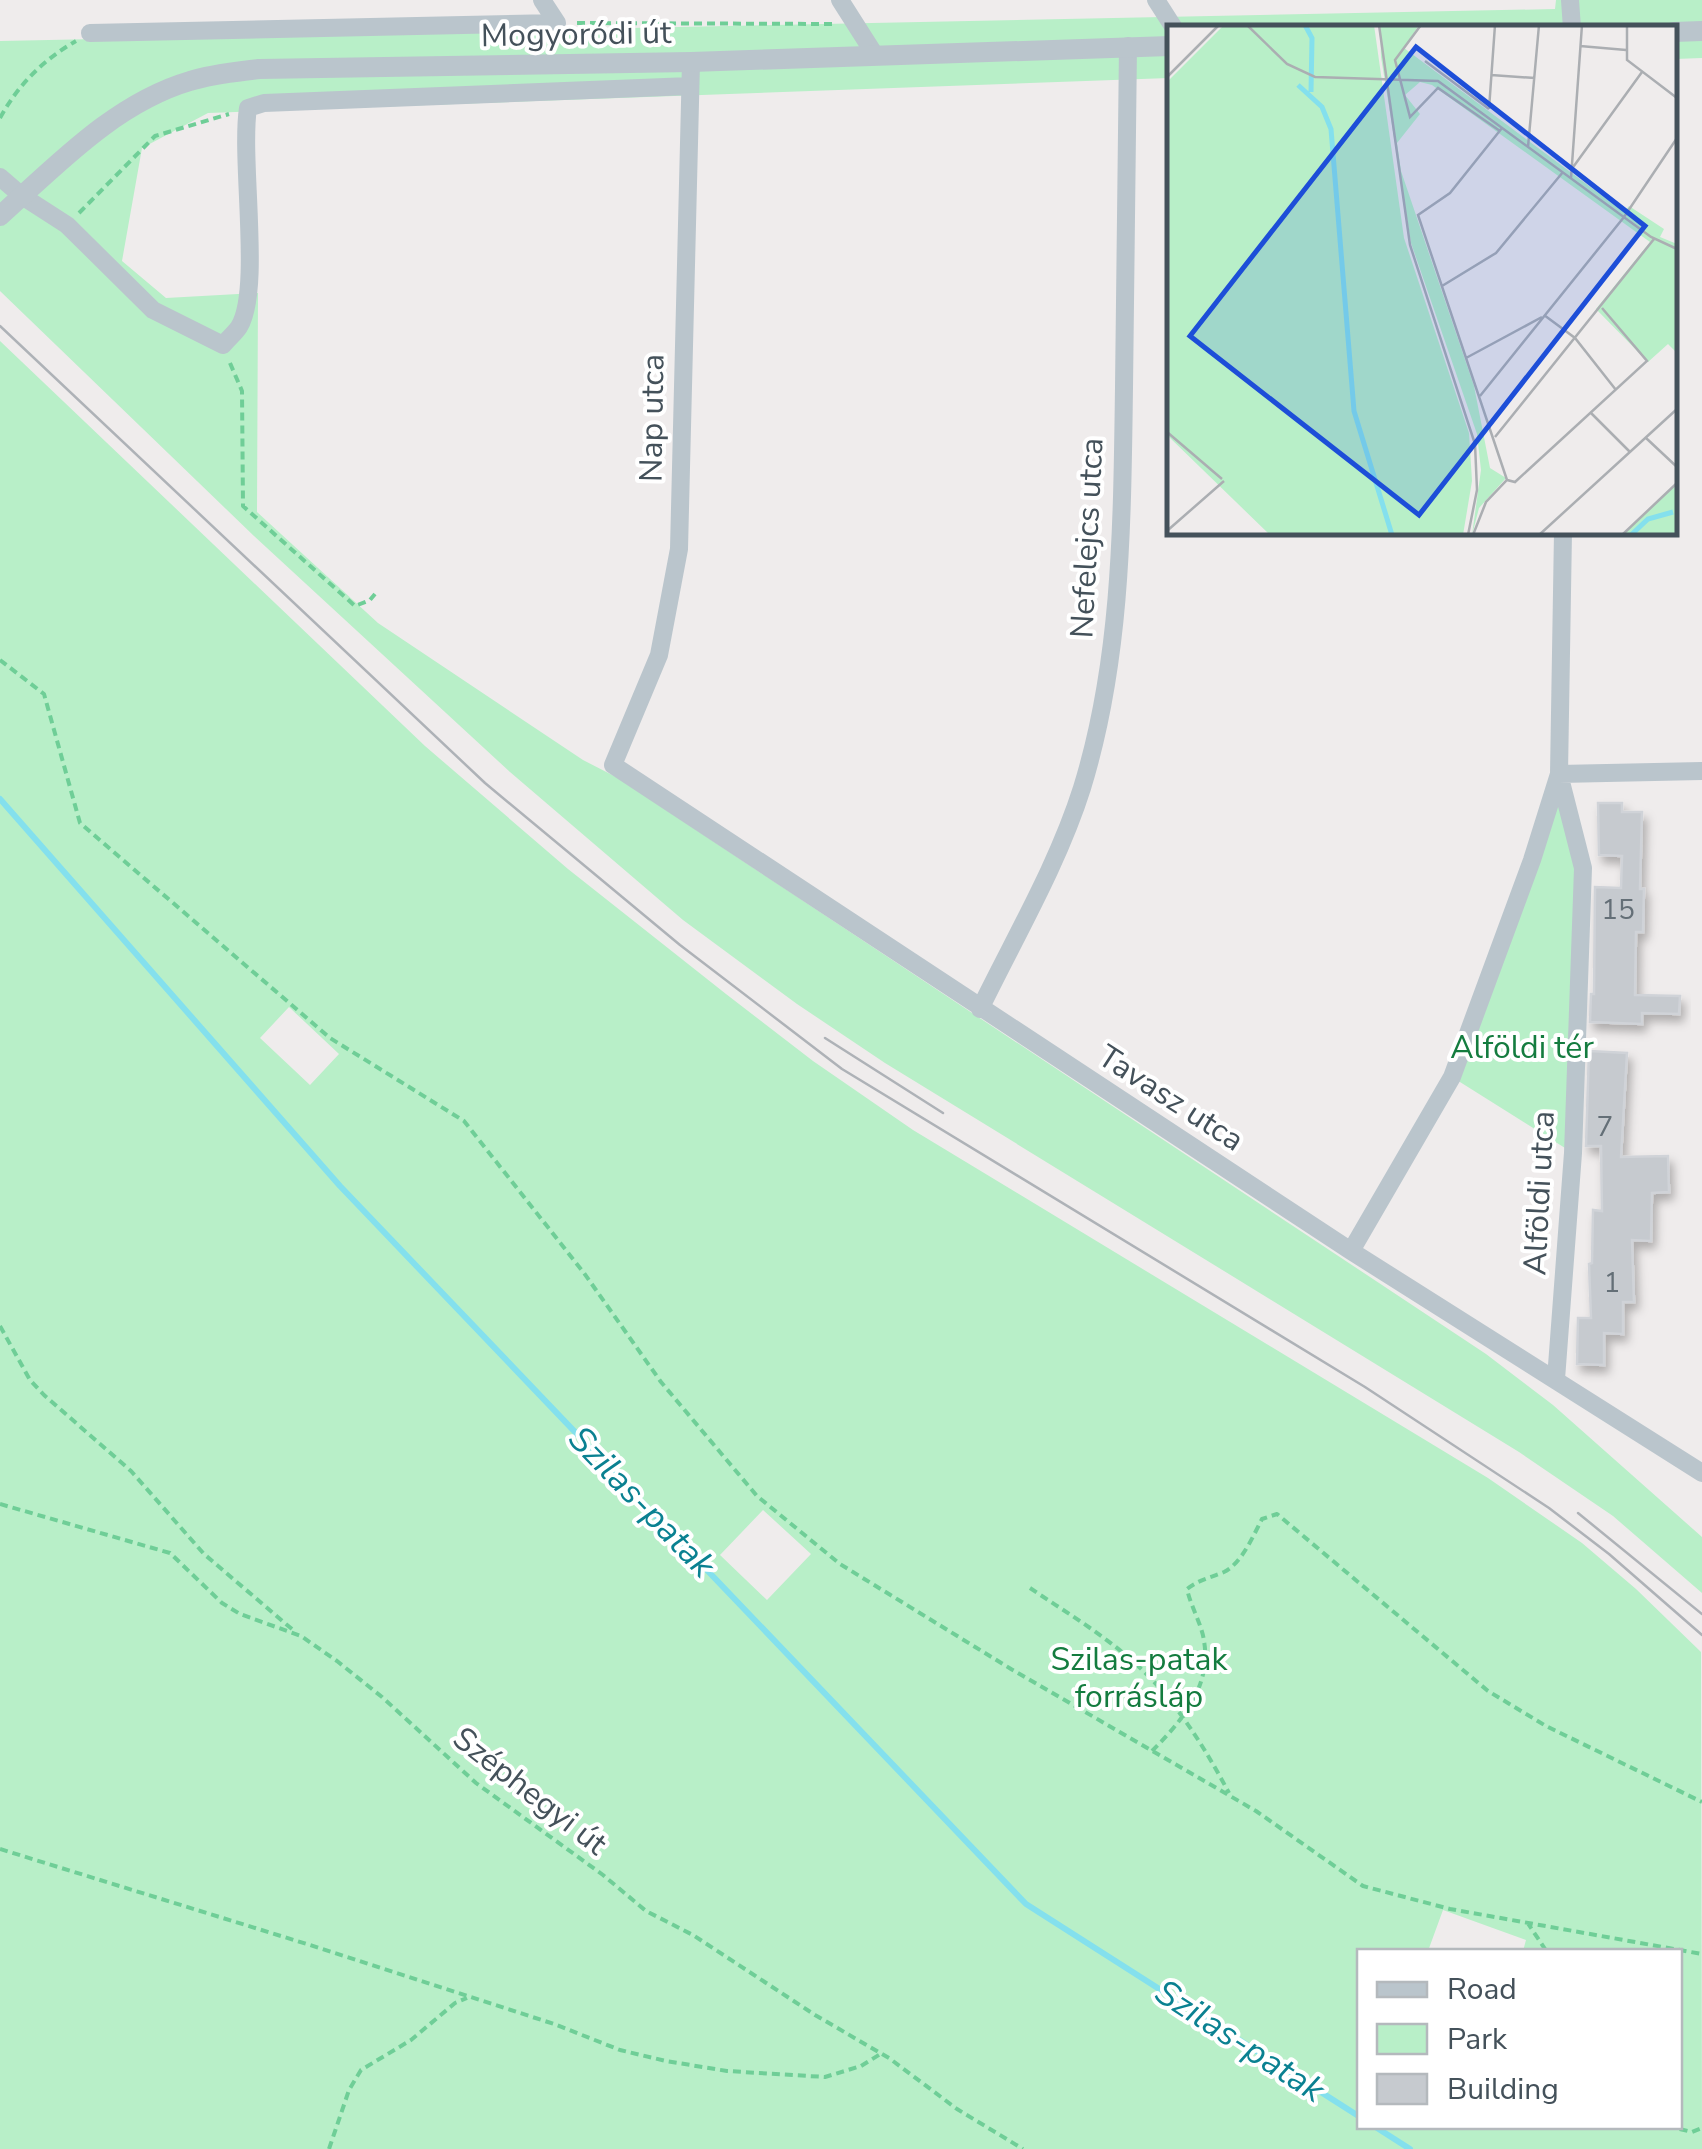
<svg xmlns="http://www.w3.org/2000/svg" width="1702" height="2149" font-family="'Nunito Sans',sans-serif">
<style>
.green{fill:#b8efc8;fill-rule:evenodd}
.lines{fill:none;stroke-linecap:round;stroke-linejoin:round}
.stream{stroke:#84e0ed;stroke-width:6}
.building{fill:#c6cacf;stroke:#d0d3d8;stroke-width:2.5;filter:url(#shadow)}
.path{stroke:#6fce97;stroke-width:4;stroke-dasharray:8 5;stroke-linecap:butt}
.minor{stroke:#bac5cc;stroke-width:18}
.tertiary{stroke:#bac5cc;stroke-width:20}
.tram{stroke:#aeb2b7;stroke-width:2.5}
.labels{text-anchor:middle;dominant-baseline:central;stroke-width:8;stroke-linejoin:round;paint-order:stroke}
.number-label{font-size:28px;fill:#646f77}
.street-label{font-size:32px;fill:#44515a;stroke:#fff}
.park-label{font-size:32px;fill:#147c3f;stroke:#fff}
.water-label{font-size:35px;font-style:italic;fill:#0a8191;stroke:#fff}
.inset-river{fill:none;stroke:#84e0ed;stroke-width:5}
.inset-road{fill:none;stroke:#abaeb2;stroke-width:2.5}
.view{fill:#1d4ed8;fill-opacity:0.15;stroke:#1d4ed8;stroke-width:5}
.inset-edge{fill:none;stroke:#44515a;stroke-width:5}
</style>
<defs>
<filter id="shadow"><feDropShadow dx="4" dy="7" stdDeviation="5" flood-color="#0004"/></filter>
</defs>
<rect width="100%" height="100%" fill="#efecec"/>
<path class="green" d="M1556 0H1702V58L1675 59 1674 28H1170L1169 78 208 113 142 148 122 261 166 298 258 293 257 512 378 623 583 760 618 778 1486 1354 1553 1405 1702 1537V1593L1613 1516 1519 1452 885 1063 797 1004 683 920 510 772 254 536 0 291V41L1555 9Z
M0 341 425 746 568 869 726 994 813 1061 913 1130 1488 1478 1582 1543 1636 1589 1701 1652 1702 2149H0ZM289 1007 339 1054 310 1085 260 1038ZM763 1510 811 1554 767 1600 720 1555ZM1443 1910 1526 1940 1523 1951 1680 1952V2126H1360V1952L1428 1951Z
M1559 774 1583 868 1573 1153 1452 1077Z"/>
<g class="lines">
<path class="stream" d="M0 799 340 1186 1026 1904 1360 2117
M1374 2126 1410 2149"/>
</g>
<path class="building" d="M1598 803H1622V812H1642L1640 889H1644L1643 932H1636L1635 995 1680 996 1679 1014 1642 1013V1024L1590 1022 1591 994H1594L1595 887 1621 888 1622 856 1599 855Z
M1589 1051 1627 1053 1621 1157 1668 1156 1669 1192 1652 1193 1651 1241 1632 1240 1634 1302H1623V1334L1604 1333V1365L1577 1364 1578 1318H1591L1589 1264 1592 1263 1593 1210 1602 1211 1601 1146H1586Z"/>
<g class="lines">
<path class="path" d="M577 23 832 24
M0 118C18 85 43 60 76 41
M79 213 155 136 229 114
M230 363 242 391 243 506 355 606 370 600 375 594
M0 660 44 694 80 823 330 1038 464 1121 584 1273 661 1382 757 1496 840 1564 1011 1669 1256 1811 1363 1886 1450 1909 1702 1954
M0 1326 30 1380 44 1395 131 1471 204 1554 293 1630
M0 1504 170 1553 222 1603 240 1614 301 1636 337 1661 382 1697 476 1783 603 1875 646 1911 693 1935 815 2015 889 2058 957 2109 1023 2149
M1030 1588C1067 1613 1106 1636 1138 1666 1176 1701 1205 1748 1229 1793
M1152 1751C1181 1722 1212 1686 1204 1641 1202 1625 1191 1607 1187 1589 1200 1579 1210 1578 1224 1572 1242 1563 1253 1536 1262 1519L1277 1514 1488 1691 1546 1726 1702 1802
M0 1849 310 1945 554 2024 620 2050 666 2061 727 2071 825 2077 861 2066 882 2053
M1527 1922 1547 1952
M1667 2126 1692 2132 1702 2128
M329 2149 349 2090 361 2070 411 2040 455 2003 467 1998"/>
<path class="minor" d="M542 0 557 23
M840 0 875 55
M1156 0 1174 28
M1570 0 1572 28
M90 33 557 23
M691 62 679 549 659 655 613 765 1351 1251 1702 1473
M0 177 22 196 67 225 153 310 223 345C228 339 235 333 239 327 262 290 240 161 248 108L264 103 690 86
M1559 774 1702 771
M980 1009C1015 937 1058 864 1082 788 1122 658 1122 523 1124 388 1125 274 1127 160 1128 46
M1351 1251 1452 1077 1532 860 1559 774
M1556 1379 1573 1153 1583 868 1559 774 1563 532"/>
<path class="tertiary" d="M1674 32 1702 31
M0 216C57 165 115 103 190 81 212 74 236 72 259 69L691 62 1170 46"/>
<path class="tram" d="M0 326 485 783 680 945 842 1069 1365 1387 1549 1508 1609 1554 1702 1635
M825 1038 943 1113
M1578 1513 1702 1614"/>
</g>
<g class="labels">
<g class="number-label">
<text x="1618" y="910">15</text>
<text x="1605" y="1127">7</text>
<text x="1612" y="1283">1</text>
</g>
<g class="street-label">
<text transform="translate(576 34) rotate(-1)">Mogyoródi út</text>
<text transform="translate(652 418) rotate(-89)">Nap utca</text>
<text transform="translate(1087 538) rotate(-87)">Nefelejcs utca</text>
<text transform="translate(1171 1098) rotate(33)">Tavasz utca</text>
<text transform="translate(1539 1193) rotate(-87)">Alföldi utca</text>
<text transform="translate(530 1791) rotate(38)">Széphegyi út</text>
</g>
<g class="park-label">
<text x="1522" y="1047">Alföldi tér</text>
<text x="1139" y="1659">Szilas-patak<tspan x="1139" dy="37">forrásláp</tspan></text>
</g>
<g class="water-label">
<text transform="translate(642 1502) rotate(46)">Szilas-patak</text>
<text transform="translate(1240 2041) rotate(33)">Szilas-patak</text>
</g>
</g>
<g transform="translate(1167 25)">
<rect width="510" height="510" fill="#efecec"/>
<path d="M57 0H207L237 213 302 408 305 456 296 510H103L0 410V57ZM213 0H252L237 23 457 187 462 181 497 204 493 212 510 219V328L501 319 481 337 429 284 483 217 265 60 253 57 238 70 253 89 230 118 234 146 307 361 323 443 339 453 312 483 305 510 314 445 310 409 244 218 214 32ZM510 458V510H455Z" fill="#b8efc8"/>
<path class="inset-river" d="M138 0 145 13 144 67M131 60 155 82 164 104 187 386 225 510M464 510 481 494 506 487"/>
<path class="inset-road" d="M80 0 120 39 148 52 271 56 484 212 510 224M212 0 243 220 308 419 310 465 301 510M254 0 228 35 243 92 271 63 333 106M460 0V35L510 73M413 21 459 25M258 36 322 84M324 50 368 53M0 52 52 0M322 84 328 0M335 103 283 168 251 190 340 455M361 122 372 0M404 145 475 47M404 153 415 0M275 261 329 228 396 147M377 290 408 313 449 365M299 333 375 292M313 371 457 192 510 113M424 388 463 427M0 407 55 454M328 412 487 214M479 413 510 442M1 505 57 456M306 510 319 477 340 455 348 457 480 336 435 283M372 510 510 384M455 510 510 458"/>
<path class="view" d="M249 22 478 201 252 490 23 311Z"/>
<rect width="510" height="510" class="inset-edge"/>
</g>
<rect x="1357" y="1949" width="325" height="180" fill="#ffffff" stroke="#b4b9bd" stroke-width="2.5"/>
<rect x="1377" y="1982" width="50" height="15" fill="#bac5cc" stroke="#b4b9bd" stroke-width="2.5"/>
<text x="1447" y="1999" font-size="30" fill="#44515a">Road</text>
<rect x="1377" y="2024" width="50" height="30" fill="#b8efc8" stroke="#b4b9bd" stroke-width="2.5"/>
<text x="1447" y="2049" font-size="30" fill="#44515a">Park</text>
<rect x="1377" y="2074" width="50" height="30" fill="#c6cacf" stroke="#b4b9bd" stroke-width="2.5"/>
<text x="1447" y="2099" font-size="30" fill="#44515a">Building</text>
</svg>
